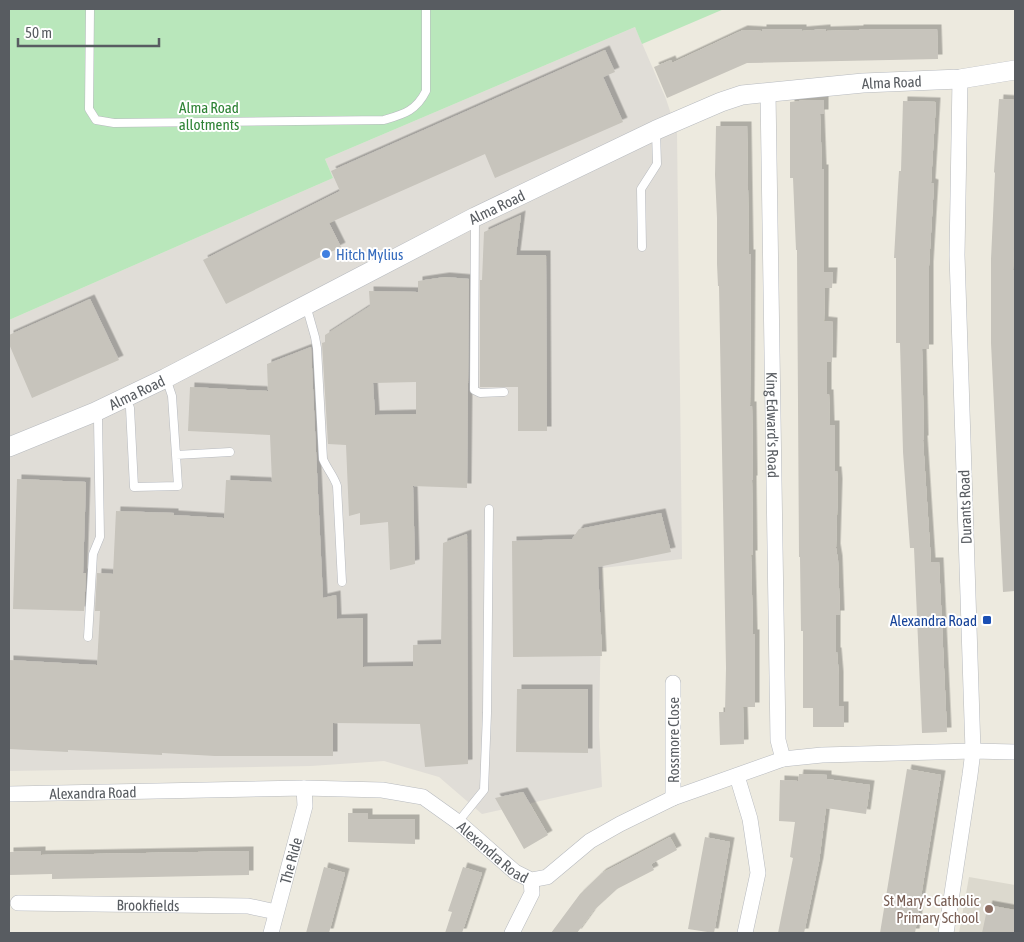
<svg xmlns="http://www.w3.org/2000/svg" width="1024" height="942" font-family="'Asap Condensed',sans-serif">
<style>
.industrial{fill:#e0ddd7}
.education{fill:#dcd9ce}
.green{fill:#b9e7bb}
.building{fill:#c7c4bc;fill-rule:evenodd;filter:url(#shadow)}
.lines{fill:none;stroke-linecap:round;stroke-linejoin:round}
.service-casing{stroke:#b7babf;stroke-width:9}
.minor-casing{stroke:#b7babf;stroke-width:16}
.tertiary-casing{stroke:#b7babf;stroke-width:20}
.service{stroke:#fff;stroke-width:8}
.minor{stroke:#fff;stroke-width:15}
.tertiary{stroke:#fff;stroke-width:19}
.shop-dot{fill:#3f7fe0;stroke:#fff;stroke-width:2}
.transit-dot{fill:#1a4fb4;stroke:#fff;stroke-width:2}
.education-dot{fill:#8d6e63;stroke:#fff;stroke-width:2}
.labels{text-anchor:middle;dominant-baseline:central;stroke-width:4;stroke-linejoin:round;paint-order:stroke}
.street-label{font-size:15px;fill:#585c61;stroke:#fff}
.park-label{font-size:15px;fill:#2e8335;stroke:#fff}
.shop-label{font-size:15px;fill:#366cbe;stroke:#fff;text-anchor:start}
.transit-label{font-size:15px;fill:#164399;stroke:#fff;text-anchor:end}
.education-label{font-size:15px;fill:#785e54;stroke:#fff;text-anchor:end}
</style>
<defs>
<filter id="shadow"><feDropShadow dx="4.5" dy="-4.5" stdDeviation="0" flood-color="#0004"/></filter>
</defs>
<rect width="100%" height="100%" fill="#edeadf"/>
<path class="industrial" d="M635 27 666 99 677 132 682 559 602 568 599 726 602 787 482 814 439 777 384 761 311 766 9 771V320L333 178 325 159Z"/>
<path class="education" d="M969 877 1015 885V933H959Z"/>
<path class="green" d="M9 9H724L642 44 635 27 325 159 333 178 9 320Z"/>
<path class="building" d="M762 29H802V31L826 29V31L859 30V29H937L938 59 747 63 667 98 654 67 671 60 672 63 743 30 762 31Z
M605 50 615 72 603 77 623 122 495 178 485 154 329 223 341 247 226 304 203 260 340 191 331 171Z
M999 99 1015 100V224L1013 270H1015V591L1003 592 991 343V259L995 173 994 172Z
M807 100H824V114H820L822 169H824V272H833L832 288H825L824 321 833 322 832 362H827V394H829L830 425H835V471H837L838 483 836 548 838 560 840 615H836V652H837L839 676V706H844V727H813V708H803V631H801L800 557H799L797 250H796L793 178H790V102Z
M903 101 936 102 931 183 934 184 929 266V349H922L924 440H923L931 562H939L947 732 922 733 914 548H910L903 452 900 343H896V258H894L898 187 899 171H901Z
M716 126H747L749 254H751L750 406H752L753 480H752L753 555H751L753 634H755V707H743L744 744 720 745 719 712H725L726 668 719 286H718L717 264V218L715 175Z
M521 215 516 255H546L547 431H518V387H480V280H482L484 232Z
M445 277 469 279 467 488 413 486 415 564 390 570 388 522 360 525V513L349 516 346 445 328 444 322 343 325 342V335L370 306 369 291 418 292V281ZM416 382V414L375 415 373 383Z
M90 299 119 360 32 398 9 344V335Z
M311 347 323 598 336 595 337 619 363 618V667L413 666V645L441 644 443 543 467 534 468 764 425 767 420 724 333 723V756H215L162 753V755L68 750V752L9 749V660L97 665 100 611H95L97 573 113 574 116 511 174 513V515L224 518 226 480 272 482 270 435 188 431 190 387 268 391 267 364Z
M17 479 86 482 83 573H86L84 611 13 609Z
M661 513 671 552 598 567 602 656 513 657 512 541 572 539 579 529Z
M517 689H588V753L516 752Z
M907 769 941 775 915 933H880Z
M799 774 827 775V779L870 785 866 814 826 808 819 862 804 933H778L793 858 790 857 795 822 779 821 780 780 798 781Z
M523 792 548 835 524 849 495 798Z
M348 813H368V819H415V844L348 842Z
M670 837 677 850 651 864 654 870 617 889 593 911 577 933H551L580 894 602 873Z
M705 837 730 842 714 933 688 929Z
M41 851V855L249 851V875L52 879V874L9 875V852Z
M324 867 345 873 329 933H306Z
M463 867 482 873 462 933H445L452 912 448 911Z
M988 905 1015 910V933H982Z"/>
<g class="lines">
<g class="service-casing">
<path id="service" d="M90 9 89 109 96 120 114 123 384 120C404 114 416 111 426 91V9
M475 219 474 390 480 393 504 392
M642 247 641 189 657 164 656 132
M306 305 315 337 317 348 323 459C327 469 334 476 337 486L342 582
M166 378 172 396 176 455 230 452
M125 397 130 408 134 487 178 486 176 455
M88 637 93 554 100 537 98 419 96 413
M458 822 484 790 487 713 489 509"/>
</g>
<g class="minor-casing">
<g id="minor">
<path id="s1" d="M768 93 778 740 783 759"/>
<path d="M737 776 750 819 758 873 745 933"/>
<path id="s2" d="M9 794 304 788 382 790 423 797 458 822 515 872 531 880 547 877 590 841 620 824 673 798 783 759 822 755 973 751 1015 752"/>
<path d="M673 798V683"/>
<path id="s3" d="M18 903 248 906 276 912"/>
<path id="s4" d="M271 933 305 806 304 788"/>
<path d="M512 933 532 893 531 880"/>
<path d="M946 933 970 775 973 751 957 255 960 79"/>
</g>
</g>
<g class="tertiary-casing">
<g id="tertiary">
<path id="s5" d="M9 447 95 412 166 378 475 217 656 130 721 102 742 95 863 83 960 79 1015 70"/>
</g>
</g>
<use href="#service" class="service"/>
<use href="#minor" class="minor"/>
<use href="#tertiary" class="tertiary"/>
</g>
<circle class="shop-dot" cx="326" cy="254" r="5"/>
<rect class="transit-dot" x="982" y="615" width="10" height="10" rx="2.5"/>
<circle class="education-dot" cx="989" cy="909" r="5"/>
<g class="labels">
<g class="street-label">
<text stroke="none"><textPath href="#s5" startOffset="964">Alma Road</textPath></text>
<text stroke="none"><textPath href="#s5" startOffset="544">Alma Road</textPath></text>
<text stroke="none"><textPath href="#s5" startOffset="139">Alma Road</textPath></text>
<text stroke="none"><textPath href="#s1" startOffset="332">King Edward's Road</textPath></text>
<text transform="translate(965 507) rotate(-92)">Durants Road</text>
<text transform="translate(673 740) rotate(-90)">Rossmore Close</text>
<text stroke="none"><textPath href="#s2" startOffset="84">Alexandra Road</textPath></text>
<text stroke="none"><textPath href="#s2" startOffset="504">Alexandra Road</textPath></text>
<text stroke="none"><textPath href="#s4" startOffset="75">The Ride</textPath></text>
<text stroke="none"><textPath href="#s3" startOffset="130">Brookfields</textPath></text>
</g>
<g class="park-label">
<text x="209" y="107">Alma Road<tspan x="209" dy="17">allotments</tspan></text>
</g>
<g class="shop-label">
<text x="336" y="254">Hitch Mylius</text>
</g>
<g class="transit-label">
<text x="977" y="620">Alexandra Road</text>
</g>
<g class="education-label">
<text x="979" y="900">St Mary's Catholic<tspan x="979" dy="17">Primary School</tspan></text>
</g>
</g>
<rect width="1024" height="942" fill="none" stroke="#585c61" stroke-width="20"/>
<path d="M18 38v8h141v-8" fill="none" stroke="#585c61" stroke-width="2.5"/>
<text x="25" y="38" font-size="15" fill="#585c61" stroke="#ffffff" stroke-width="4" paint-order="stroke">50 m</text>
</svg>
